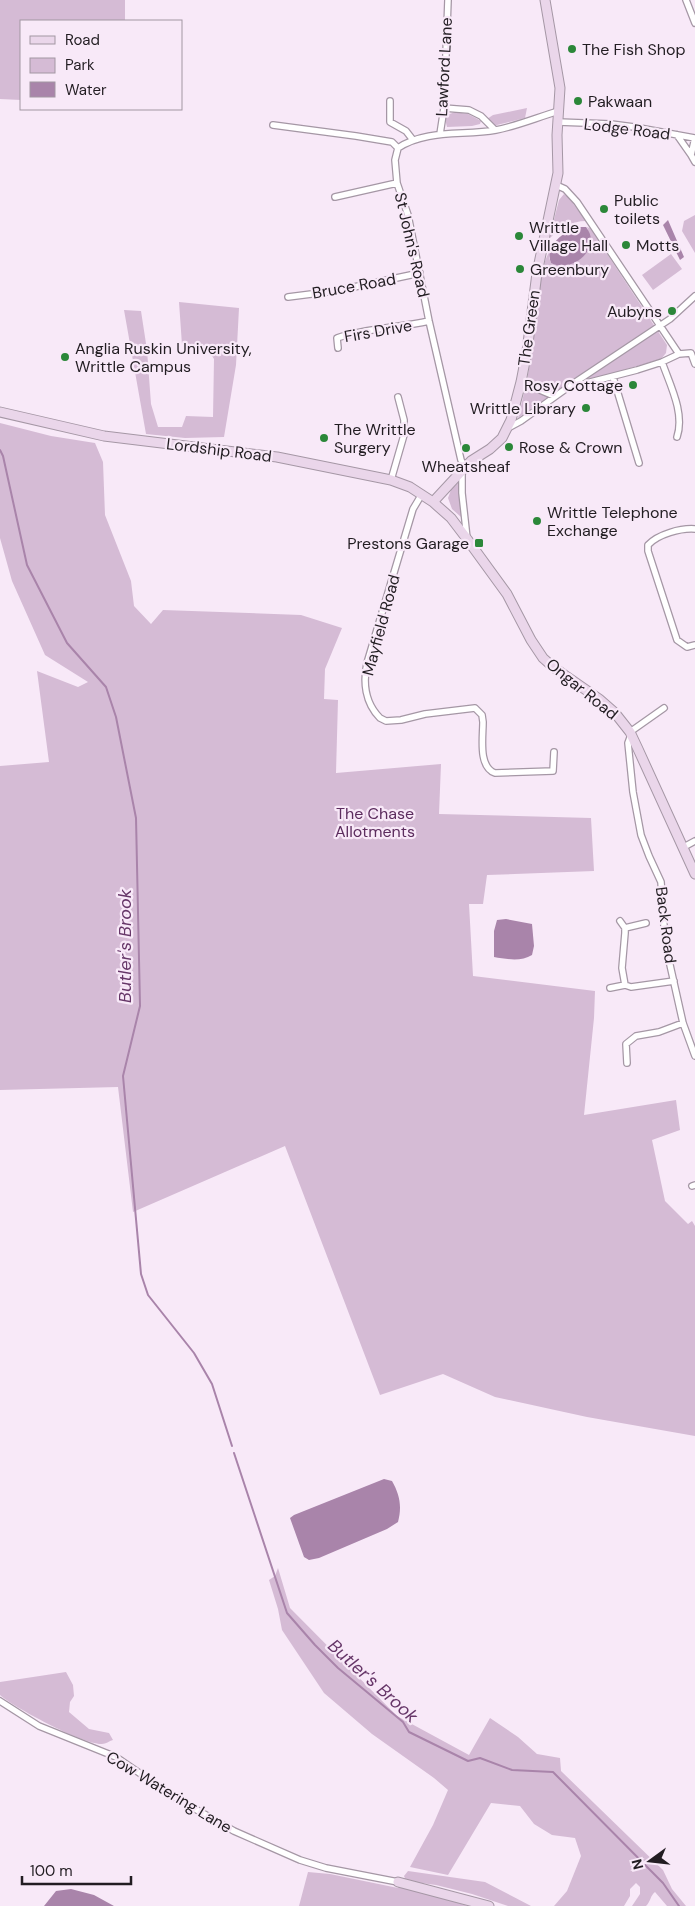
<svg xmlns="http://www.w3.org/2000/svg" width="695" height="1906" font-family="'DM Sans',sans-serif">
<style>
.green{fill:#d5bbd5}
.water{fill:#a984aa}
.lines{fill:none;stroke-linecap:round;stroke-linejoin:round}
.stream{stroke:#a984aa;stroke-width:2}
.street-casing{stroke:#a597a5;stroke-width:8}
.secondary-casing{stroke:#a597a5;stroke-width:11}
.street{stroke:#fff;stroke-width:5.5}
.secondary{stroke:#ead6ea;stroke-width:9}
.poi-dot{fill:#2b8739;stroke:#f8e9f8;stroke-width:2}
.labels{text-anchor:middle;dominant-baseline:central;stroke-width:4.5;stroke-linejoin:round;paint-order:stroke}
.poi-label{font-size:16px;fill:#221d22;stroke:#f8e9f8;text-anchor:start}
.street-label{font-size:16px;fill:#221d22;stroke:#f8e9f8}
.park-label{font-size:16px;fill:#5c2c5e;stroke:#f8e9f8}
.water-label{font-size:18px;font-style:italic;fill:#663668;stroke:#f8e9f8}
</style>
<rect width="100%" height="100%" fill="#f8e9f8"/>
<path class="green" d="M0 0H125V21H21V100L0 99Z
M527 108 525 118 493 126 487 119 493 115Z
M455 112 468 114 481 121 480 124 472 126 447 127 445 119 447 115Z
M564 194 569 198 586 221C571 221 559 229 549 239L559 200Z
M695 215V253L682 231 684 221Z
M586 227 590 228 667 345 666 353 661 359 583 382 578 376 518 418C523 398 528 377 531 357 536 326 535 272 552 247L549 258 551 263C566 270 580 260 590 249L588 229Z
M671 254 682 269 653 290 642 275Z
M179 302 239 308 236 365 224 437 185 438 146 434 124 310 141 311 147 350 151 404 158 427H182L186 416 213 417 214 359 209 351 182 345Z
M0 423 51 436 95 443 103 462 105 515 131 581 134 606 151 624 163 610 301 615 342 628 325 669 324 699 338 700 336 773 441 764 439 814 591 818 594 871 487 875 483 904H469L473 976 595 991 594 1018 584 1115 676 1100 680 1130 652 1140 665 1201 688 1224 692 1221 695 1226V1436L587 1417 495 1397 443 1374 380 1395 285 1146 133 1212 118 1087 0 1090V766L49 762 37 671 78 687 88 682 45 655 12 581 0 538Z
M458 483 463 517H461L452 509 448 498 451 490Z
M278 1568 290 1608 397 1716 469 1755 490 1718 518 1737 537 1754 560 1758 561 1771 663 1870 672 1889 686 1906H667L655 1892C650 1896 651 1901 646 1906H632L640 1894V1887L636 1883 630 1889V1896L624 1906H554L567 1891 581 1856 575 1838 552 1835 534 1824 520 1806 491 1803 448 1875 410 1867 433 1825 448 1790 434 1778 372 1734 324 1693 282 1630 278 1609 269 1580 275 1576Z
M66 1672 73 1685 74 1696 70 1702 69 1712 89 1729 109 1733 113 1740C109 1741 106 1744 102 1744 84 1745 13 1707 0 1695V1682Z
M408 1871 485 1882 531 1906H508L472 1894 436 1885 406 1881 404 1876Z
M308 1872 330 1874 398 1888 400 1885 468 1906H299Z"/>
<path class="water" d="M668 220 684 257 680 260 663 225Z
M578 227H586C603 248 572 274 551 263 544 246 564 231 578 227Z
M506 919 532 924 534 946 532 955C521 962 506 959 494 957V931L497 920Z
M384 1479 392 1481C400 1495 402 1507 398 1522L387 1529 319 1558 309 1560 304 1557 290 1518 294 1515Z
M71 1889 94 1895 114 1906H44L56 1891Z"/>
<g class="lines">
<path class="stream" d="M0 450 3 456 27 565 67 643 106 687 116 717 136 818 140 1006 123 1076 141 1274 148 1295 194 1353 212 1384 232 1446
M234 1453 287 1613 315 1645 338 1668 403 1722 409 1732 468 1761 480 1758 512 1770 553 1772 663 1883 679 1906"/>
<g class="street-casing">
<path id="street" d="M686 0 695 23
M390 101V122L406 131 413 140
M444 108 469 110 481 116 495 130
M558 122 611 124 634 127 695 138
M273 125 356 136 392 142 398 148
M440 134 444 108 448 0
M677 135 691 155
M695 138 691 155 695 162
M398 148 395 160 397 183 408 215 429 321 461 460 465 467
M398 148C426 129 464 136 496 130 517 126 538 117 559 111
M556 185 565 189 577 202 679 354
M335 197 397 183
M288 297 335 291 420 273
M338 348 337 338C366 328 399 328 429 321
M662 362C670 385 685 413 677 437
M613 377 639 463
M521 382 554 396
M571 385 670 319 695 296
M508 428 521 421 567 388 637 370 662 362 679 354 691 353 695 364
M462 471V493L467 538
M391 480 404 435V420L398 397
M422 494 413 509 367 663C363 682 365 703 380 718L386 721 401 720 425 714 475 708 482 715 483 722C483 737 478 767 495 773L553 771 554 752
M695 529C681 528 658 534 648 545V551L677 640 687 647 695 645
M630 732 664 708
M631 735 628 743 633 792 641 835 649 856 661 882 664 926 668 956 683 1023 695 1056
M682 848 695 841
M620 921 625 928V933L622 968 625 985 631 987 674 981
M625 928 646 923
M610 988 625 985
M627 1063 626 1044 636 1036 659 1032 683 1023
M692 1186 695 1185
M0 1701 39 1726 116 1757 176 1798 234 1831 300 1860 326 1868 398 1882"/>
</g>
<g class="secondary-casing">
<path id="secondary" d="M0 412 104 436 277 457 391 480 410 487 433 502 451 518 467 539 507 594 531 640 543 658 553 667 599 699 615 713 630 732 638 749 695 874
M433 502 471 461 490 449 502 438 511 420 521 382 527 351 537 273 558 173 557 135 560 88 545 0
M398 1882 489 1906"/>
</g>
<use href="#street" class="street"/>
<use href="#secondary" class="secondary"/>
</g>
<g class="poi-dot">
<circle cx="572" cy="49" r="5"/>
<circle cx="578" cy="101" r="5"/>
<circle cx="604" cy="209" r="5"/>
<circle cx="519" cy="236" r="5"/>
<circle cx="626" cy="245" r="5"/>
<circle cx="520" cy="269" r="5"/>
<circle cx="672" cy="311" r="5"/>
<circle cx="65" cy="357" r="5"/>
<circle cx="633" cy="385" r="5"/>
<circle cx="586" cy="408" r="5"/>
<circle cx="324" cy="438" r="5"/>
<circle cx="509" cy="447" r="5"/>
<circle cx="466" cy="448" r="5"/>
<circle cx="537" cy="521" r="5"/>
<rect x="474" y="538" width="10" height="10" rx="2.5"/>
</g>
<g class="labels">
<g class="poi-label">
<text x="582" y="49">The Fish Shop</text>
<text x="588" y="101">Pakwaan</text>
<text x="614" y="200">Public<tspan x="614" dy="18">toilets</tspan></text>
<text x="529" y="227">Writtle<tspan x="529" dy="18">Village Hall</tspan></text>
<text x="636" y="245">Motts</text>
<text x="530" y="269">Greenbury</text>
<text x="662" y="311" text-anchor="end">Aubyns</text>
<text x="75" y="348">Anglia Ruskin University,<tspan x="75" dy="18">Writtle Campus</tspan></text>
<text x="623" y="385" text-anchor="end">Rosy Cottage</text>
<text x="576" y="408" text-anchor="end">Writtle Library</text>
<text x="334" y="429">The Writtle<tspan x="334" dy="18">Surgery</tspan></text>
<text x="519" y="447">Rose &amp; Crown</text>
<text x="466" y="466" text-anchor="middle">Wheatsheaf</text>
<text x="547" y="512">Writtle Telephone<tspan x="547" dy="18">Exchange</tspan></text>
<text x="469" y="543" text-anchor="end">Prestons Garage</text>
</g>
<g class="street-label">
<text transform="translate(444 67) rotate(-87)">Lawford Lane</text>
<text transform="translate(627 129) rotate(7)">Lodge Road</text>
<text transform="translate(412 245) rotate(77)">St John's Road</text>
<text transform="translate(354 286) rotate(-10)">Bruce Road</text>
<text transform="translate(529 328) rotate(-82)">The Green</text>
<text transform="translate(378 331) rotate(-10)">Firs Drive</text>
<text transform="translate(219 450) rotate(7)">Lordship Road</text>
<text transform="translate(381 625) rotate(-75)">Mayfield Road</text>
<text transform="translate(582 689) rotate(39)">Ongar Road</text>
<text transform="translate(666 925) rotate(83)">Back Road</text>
<text transform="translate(169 1792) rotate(31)">Cow Watering Lane</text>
</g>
<g class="park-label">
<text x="375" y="813">The Chase<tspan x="375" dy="18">Allotments</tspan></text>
</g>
<g class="water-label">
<text transform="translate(125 946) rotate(-90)">Butler's Brook</text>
<text transform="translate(373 1681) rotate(42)">Butler's Brook</text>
</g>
</g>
<rect x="20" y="20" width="162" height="90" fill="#f8e9f8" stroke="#a297a2"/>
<rect x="30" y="36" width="25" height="8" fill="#ead6ea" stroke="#a297a2"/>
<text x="65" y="45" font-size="15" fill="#221d22">Road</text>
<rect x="30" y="58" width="25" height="15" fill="#d5bbd5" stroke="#a297a2"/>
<text x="65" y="70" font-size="15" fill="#221d22">Park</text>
<rect x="30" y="82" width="25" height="15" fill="#a984aa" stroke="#a297a2"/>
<text x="65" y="95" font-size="15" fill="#221d22">Water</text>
<g transform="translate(650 1861) rotate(255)" stroke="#f8e9f8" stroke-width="4" paint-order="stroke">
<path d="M0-4L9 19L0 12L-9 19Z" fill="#221d22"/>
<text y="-8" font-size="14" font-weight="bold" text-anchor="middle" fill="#221d22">N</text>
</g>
<path d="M22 1876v8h109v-8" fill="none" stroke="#221d22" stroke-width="2.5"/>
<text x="30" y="1876" font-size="15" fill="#221d22" stroke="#f8e9f8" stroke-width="4" paint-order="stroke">100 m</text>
</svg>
